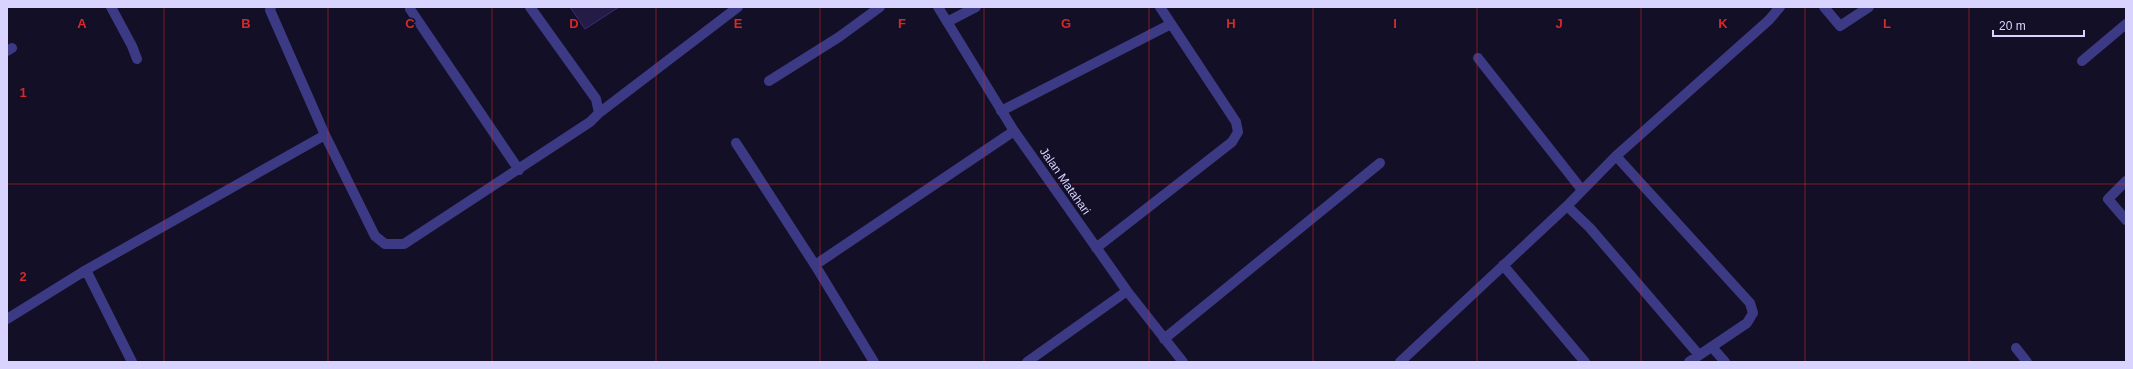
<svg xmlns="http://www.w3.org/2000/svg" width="2133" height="369" font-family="Arial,sans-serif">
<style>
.building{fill:#241b47;stroke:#3b2d73}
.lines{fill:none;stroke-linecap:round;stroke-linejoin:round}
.minor{stroke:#3d3a85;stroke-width:10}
.grid{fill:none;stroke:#d62828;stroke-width:1;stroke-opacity:0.55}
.labels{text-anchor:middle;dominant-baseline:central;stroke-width:3;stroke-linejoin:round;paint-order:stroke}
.street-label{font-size:12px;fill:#d9d4ff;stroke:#130f26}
.grid-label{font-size:13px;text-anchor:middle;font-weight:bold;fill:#d62828;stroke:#130f26;stroke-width:3;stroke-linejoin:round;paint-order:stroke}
</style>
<rect width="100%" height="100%" fill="#130f26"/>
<path class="building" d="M570 7H619L585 29Z"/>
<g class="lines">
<path class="minor" d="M111 7 132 46 137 59
M271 7 270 10 325 135 375 236 385 244H404L590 122 599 113 738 7
M530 7 596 99 599 113
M938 7 1014 131 1127 291 1183 362
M1824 7 1840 26 1869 7
M410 9 519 170
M947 22 976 7
M7 51 12 48
M1478 58 1582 190
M2082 61 2126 24
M769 81 839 37 880 7
M1001 111 1171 24
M736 143 815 265 874 362
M1616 156 1750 303 1753 313 1747 323 1689 362
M2126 181 2108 199 2126 220
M1567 206 1590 228 1699 355
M1096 248 1232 142 1238 132 1236 122 1160 7
M815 265 1014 131
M1503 265 1585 362
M86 270 132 362
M7 319 86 270 325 135
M1164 339 1380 163
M1712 347 1725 362
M2016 348 2027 362
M1027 362 1127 291
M1400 362 1567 206 1616 156 1769 20 1780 7"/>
</g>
<path class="grid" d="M164 7V362M328 7V362M492 7V362M656 7V362M820 7V362M984 7V362M1149 7V362M1313 7V362M1477 7V362M1641 7V362M1805 7V362M1969 7V362M7 184H2126"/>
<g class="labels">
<g class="street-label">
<text transform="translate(1065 181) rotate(55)">Jalan Matahari</text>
</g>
</g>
<g class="grid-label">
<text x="82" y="28">A</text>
<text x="246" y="28">B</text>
<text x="410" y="28">C</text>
<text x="574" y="28">D</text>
<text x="738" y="28">E</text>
<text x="902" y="28">F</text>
<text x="1066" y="28">G</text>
<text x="1231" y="28">H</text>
<text x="1395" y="28">I</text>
<text x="1559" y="28">J</text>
<text x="1723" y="28">K</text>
<text x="1887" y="28">L</text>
<text x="23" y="97">1</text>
<text x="23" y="281">2</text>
</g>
<rect width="2133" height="369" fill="none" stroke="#d9d4ff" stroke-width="16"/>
<path d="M1993 30v6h91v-6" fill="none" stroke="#d9d4ff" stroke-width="2"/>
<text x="1999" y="30" font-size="12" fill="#d9d4ff" stroke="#130f26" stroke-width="3" paint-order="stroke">20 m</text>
</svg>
